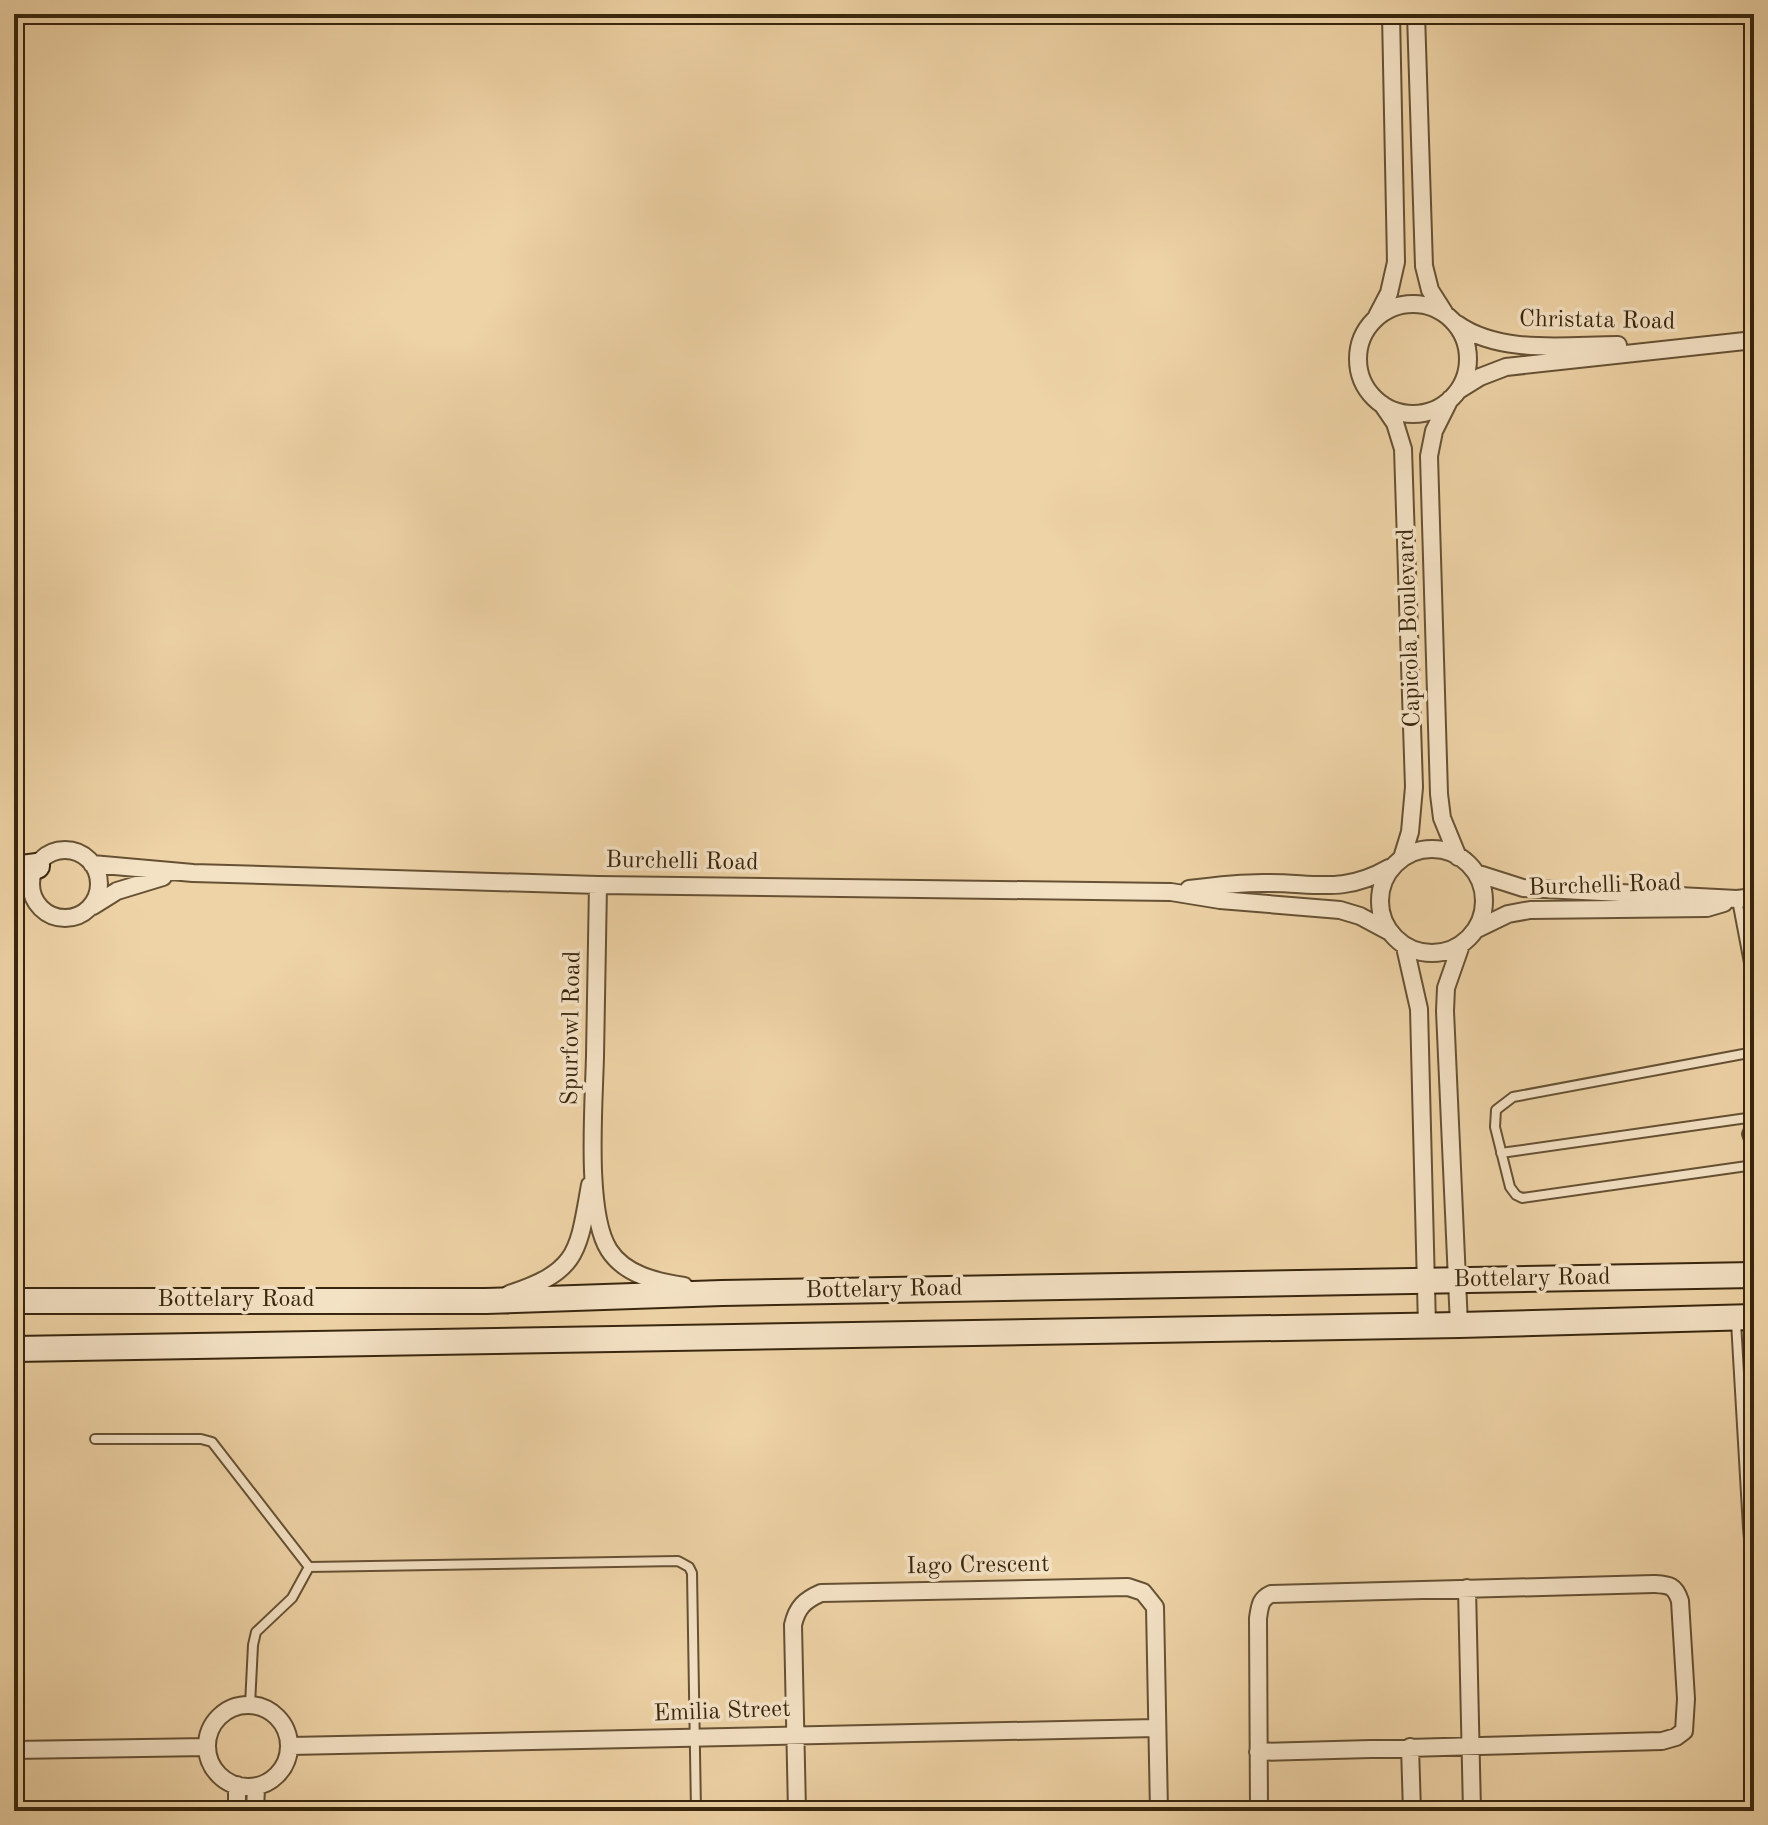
<svg xmlns="http://www.w3.org/2000/svg" width="1768" height="1825" font-family="'Old Standard TT',serif">
<style>
.lines{fill:none;stroke-linecap:round;stroke-linejoin:round}
.lane-casing{stroke:#665134;stroke-width:12}
.street-casing{stroke:#665134;stroke-width:20}
.secondary-casing{stroke:#38260e;stroke-width:28}
.lane{stroke:#f4e2c5;stroke-width:8}
.street{stroke:#f4e2c5;stroke-width:16}
.secondary{stroke:#f4e2c5;stroke-width:24}
.labels{text-anchor:middle;dominant-baseline:central;stroke-width:7;stroke-linejoin:round;paint-order:stroke}
.street-label{font-size:24px;fill:#38260e;stroke:#f4e2c5}
</style>
<rect width="100%" height="100%" fill="#eed3a6"/>
<filter id="stains"><feTurbulence type="fractalNoise" baseFrequency=".0025" numOctaves="4"/><feColorMatrix values="0 0 0 0 .2 0 0 0 0 .09 0 0 0 0 .02 0 0 0 .5 -.17"/></filter>
<radialGradient id="worn" r=".72"><stop offset=".6" stop-color="#630" stop-opacity="0"/><stop offset="1" stop-color="#630" stop-opacity=".3"/></radialGradient>
<g class="lines">
<g class="lane-casing">
<path id="lane" d="M1737 900 1754 989
M1754 1052 1513 1097 1496 1110 1495 1127 1510 1187 1516 1195 1522 1198 1754 1165
M1754 1118 1747 1134 1754 1154
M1501 1153 1754 1117
M1736 1322 1748 1528 1754 1591
M95 1439H201L212 1442 309 1567
M250 1705 253 1645 256 1632 292 1598 309 1567 678 1561 689 1567 692 1573 696 1811"/>
</g>
<g class="street-casing">
<path id="street" d="M1416 14 1424 266 1430 290 1444 312
M1358 359a55 55 0 1 1 110 0a55 55 0 1 1-110 0Z
M1377 316 1389 293 1396 262 1391 14
M1457 324C1501 355 1567 345 1618 345
M1459 390 1480 377 1506 367 1754 340
M1450 399 1434 431 1429 456 1439 794 1442 818 1458 857
M1382 404 1395 423 1403 449 1414 787 1410 832 1402 858
M1380 901a52 52 0 1 1 104 0a52 52 0 1 1-104 0Z
M31 884a34 34 0 1 1 68 0a34 34 0 1 1-68 0Z
M92 864 193 873 598 885 1171 892 1220 900 1340 910 1360 916 1388 931
M1476 873 1523 888 1737 899 1754 897
M598 885C597 942 596 999 595 1056 594 1103 585 1213 609 1250 625 1275 657 1282 684 1286
M1189 889C1213 886 1238 883 1263 883 1313 882 1342 895 1389 868
M93 906 117 891 163 877
M1477 929 1508 914 1530 910 1707 908 1724 903
M1405 947 1419 1009 1427 1326
M509 1294C579 1271 578 1252 590 1185
M1459 1325 1445 1011 1446 988 1461 945
M1467 1588 1472 1811
M207 1746a41 41 0 1 1 82 0a41 41 0 1 1-82 0Z
M290 1746 1156 1728
M1410 1747 1412 1811
M14 1750 207 1747
M1258 1752 1662 1741 1676 1737 1684 1731 1686 1699 1680 1601C1675 1585 1669 1585 1654 1584L1271 1594C1260 1599 1260 1606 1258 1618L1259 1811
M237 1811V1785
M255 1811 256 1787
M797 1811 793 1625C797 1607 805 1600 821 1593L1128 1587 1143 1592 1155 1607 1159 1811"/>
</g>
<g class="secondary-casing">
<path id="secondary" d="M14 869 37 866
M14 1301H486L722 1293 1754 1275
M14 1349 1459 1325 1754 1317"/>
</g>
<use href="#lane" class="lane"/>
<use href="#street" class="street"/>
<use href="#secondary" class="secondary"/>
</g>
<g class="labels">
<g class="street-label">
<text transform="translate(1597 321) rotate(1)">Christata Road</text>
<text transform="translate(1410 628) rotate(-92)">Capicola Boulevard</text>
<text transform="translate(682 862) rotate(1)">Burchelli Road</text>
<text transform="translate(1605 886) rotate(-2)">Burchelli Road</text>
<text transform="translate(572 1028) rotate(-89)">Spurfowl Road</text>
<text transform="translate(1532 1279) rotate(-1)">Bottelary Road</text>
<text transform="translate(884 1290) rotate(-1)">Bottelary Road</text>
<text x="236" y="1300">Bottelary Road</text>
<text transform="translate(978 1566) rotate(-1)">Iago Crescent</text>
<text transform="translate(722 1712) rotate(-2)">Emilia Street</text>
</g>
</g>
<rect width="1768" height="1825" fill="none" stroke="#eed3a6" stroke-width="48"/>
<rect x="16" y="16" width="1736" height="1793" fill="none" stroke="#38260e" stroke-width="4"/>
<rect x="24" y="24" width="1720" height="1777" fill="none" stroke="#38260e" stroke-width="2"/>
<rect width="100%" height="100%" filter="url(#stains)"/>
<rect width="100%" height="100%" fill="url(#worn)"/>
</svg>
